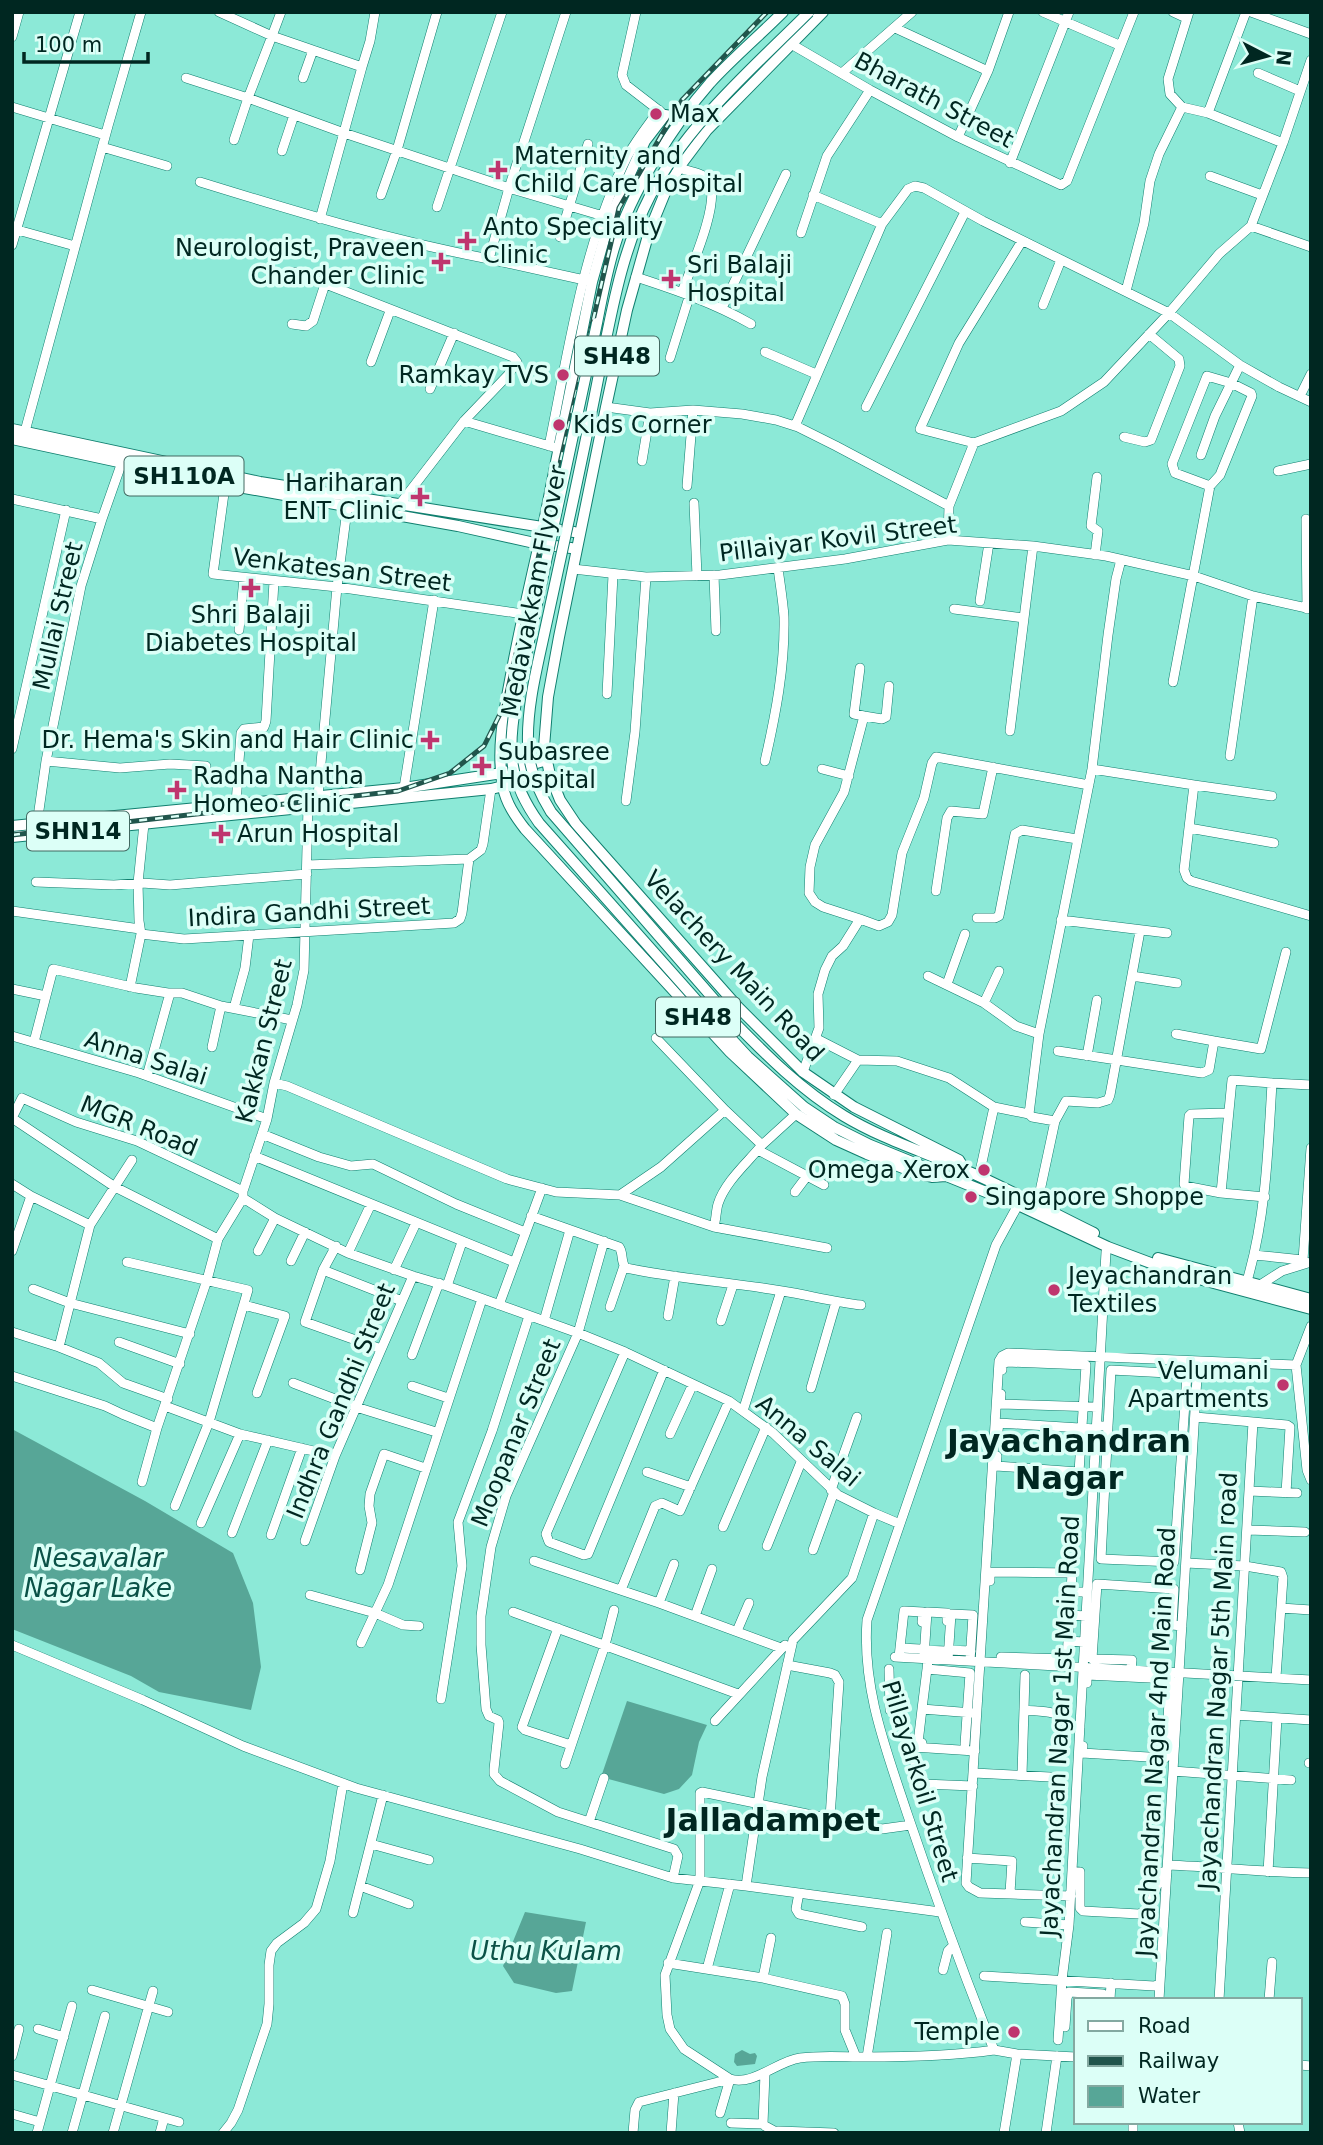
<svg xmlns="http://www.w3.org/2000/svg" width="1323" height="2145" font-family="'DejaVu Sans',sans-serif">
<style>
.water{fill:#57a697}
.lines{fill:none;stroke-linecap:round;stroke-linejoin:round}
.minor-casing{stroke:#107f6f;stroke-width:10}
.major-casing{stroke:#107f6f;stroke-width:12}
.minor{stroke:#fff;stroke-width:9}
.major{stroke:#fff;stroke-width:10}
.rail-casing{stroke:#21554c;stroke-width:5}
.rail{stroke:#dcfff7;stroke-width:2.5;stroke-dasharray:8;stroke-linecap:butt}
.major-bridge-casing{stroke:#107f6f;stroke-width:12;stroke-linecap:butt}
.major-bridge{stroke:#fff;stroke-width:10}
.poi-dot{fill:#bf356e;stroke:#dcfff7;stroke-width:2.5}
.labels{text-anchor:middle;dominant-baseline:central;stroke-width:7;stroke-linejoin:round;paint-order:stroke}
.shield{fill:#dcfff7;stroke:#426861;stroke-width:2}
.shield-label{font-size:23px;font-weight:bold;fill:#002721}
.street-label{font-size:24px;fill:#002721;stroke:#dcfff7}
.poi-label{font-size:24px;fill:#002721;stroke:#dcfff7;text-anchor:start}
.water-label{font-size:26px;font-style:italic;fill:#0b5247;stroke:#dcfff7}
.district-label{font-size:32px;font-weight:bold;fill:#002721;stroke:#dcfff7}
</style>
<rect width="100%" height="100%" fill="#8ce9d7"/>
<path class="water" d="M12 1429 145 1501 233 1553 253 1603 261 1667 251 1710 159 1692 131 1676 12 1629Z
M627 1701 707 1725 699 1742 692 1775 679 1789 664 1794 601 1777Z
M525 1912 586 1922 572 1991 556 1993 514 1983 503 1966Z
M742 2050 750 2054 755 2053 757 2056 755 2064 737 2066 734 2062 735 2054Z"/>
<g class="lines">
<g class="minor-casing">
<path id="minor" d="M219 12 272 36 248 98 344 133 509 188 610 218
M281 12 272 36 362 67 320 219
M636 12 622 75 626 85 661 112
M1043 12 1119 45
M1173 12 1186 18
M1189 12 1168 79 1170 94 1182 107 1208 113 1283 143
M1251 12 1311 34
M895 28 988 71
M12 37 19 12
M791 44 870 90 958 137 1061 185 1067 181 1134 12
M362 67 370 41 375 12
M842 73 912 12
M1258 73 1300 91
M186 78 248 98 234 140
M303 78 313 50
M12 107 105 135
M1208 113 1246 12
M958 137 988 71 1009 12
M102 147 167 166
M282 151 294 115
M1010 163 1069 12
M679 168C687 171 705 173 709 181 721 202 690 270 682 292
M1210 176 1262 195
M200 182C297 212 389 240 489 259L509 188 566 12
M381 195 397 150 437 12
M813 195 882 224
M437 207 502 12
M1251 226 1311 247
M14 229 75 246
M801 233 827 156 870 90
M560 237 588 144
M12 245 80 12
M489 259 589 281
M295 272 513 357 517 362 508 375 464 421 400 504
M636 277C676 290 714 303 751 324
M1126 291 1144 223 1150 181 1159 154 1182 107
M1043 305 1061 260
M722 308 786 174
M292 324 306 326 313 321 325 284
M765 352 816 374
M670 358 690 294
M371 362 390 311
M430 389 454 333
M1300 396 1311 374
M606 407 650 413 693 410 742 414 776 420 798 427 836 446 949 506 974 443 1061 411 1104 382 1169 313 1219 254 1251 226 1283 143 1311 60
M866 407 965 212
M464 421 553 447
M795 426 882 224 908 189 915 186 924 188 983 221 1169 313 1240 365 1279 387 1311 402
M24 435 108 126 141 12
M1124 437 1145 442 1151 440 1180 366 1179 359 1149 334
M974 443 920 429 959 343 1022 241
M549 446C569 349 583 244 628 155 637 139 649 124 659 110
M1201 455 1215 416 1240 365
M642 461 650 413
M1278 471 1311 464
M226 479 213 574 337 587 523 614
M687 486 693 410
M12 499 102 519
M694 503 697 576
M1306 519 1307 609
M948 540 949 506
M1095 555 1098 531 1091 526 1097 477
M573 569 646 577 720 575 845 559 948 540 1033 546 1106 556 1194 576 1253 596 1311 609
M714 575 716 631
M980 601 989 543
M954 609 1024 618
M239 630 244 578
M1173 682 1210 486 1175 473 1172 464 1207 376 1231 383 1251 393 1252 396 1220 475 1210 486
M607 694 613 575
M864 716 882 719 886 717 889 686
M1010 731 1033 546
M12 749 66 510
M1230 756 1253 596
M46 761 120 768 170 764 206 766
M765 761C776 713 785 666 784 617 783 601 780 584 778 568
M822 769 849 776
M1092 769 1194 785 1184 870 1187 878 1191 881 1311 916
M1194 785 1272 796
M404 788 434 600
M318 796 337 587 348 502
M626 801 635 732 646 577
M236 804 241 733 244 729 264 727 266 721 274 581
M37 824 46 761 81 586 102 519 122 462
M1189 828 1274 843
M307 865 469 859 481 850 483 844 491 789
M36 882 114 885 142 883 170 885 307 874
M936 891 947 818 951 811 983 814 993 767
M12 911 140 929
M977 918H995L999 916 1015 834 1022 830 1077 839
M860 919 879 926 888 922 892 915 902 853 924 798 932 763 936 757 1089 785
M1061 920 1167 933
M141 934 184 939 454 923 460 919 462 913 469 859
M928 976 984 1003 1016 1026 1039 1034
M1132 976 1177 983
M947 984 965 934
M130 987 141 934 139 921 138 883 144 824
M12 989 46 996
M984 1003 999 971
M234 1008 245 968 249 935
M1176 1034 1214 1041
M12 1036 139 1073 267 1119
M656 1038 725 1110
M815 1038 858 1060 897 1061 949 1078 994 1107 979 1176
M34 1042 53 969 136 988 168 993H182L221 1006 292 1020
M212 1047 221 1006
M1058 1051 1202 1073 1209 1070 1214 1041 1261 1049 1286 952
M1087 1056 1097 1000
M803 1072 819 1028 818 994 825 970 832 956 843 946 860 919 823 907 815 902 809 893 810 867 815 845 844 792 864 716 854 714 860 668
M147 1076 170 993
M274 1083 287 1086 507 1179 556 1192 620 1195 661 1167 725 1110 762 1145 796 1114
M1272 1083 1311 1085
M834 1095 858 1060
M994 1107 1029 1114
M12 1118 22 1098 76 1122 137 1141 243 1191
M12 1118 115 1187 218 1239
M1055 1121 1066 1101 1098 1103 1108 1100 1110 1095 1140 931
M262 1134 319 1157 351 1166 373 1164 456 1204 525 1232
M758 1150 824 1185
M254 1156 514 1262
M12 1184 31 1196 90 1225
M795 1192 807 1176
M1221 1193 1185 1186 1184 1184 1189 1116 1191 1114 1228 1113
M620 1195 714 1227 827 1248
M243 1198 275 1218 348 1253 413 1276 447 1286 578 1333 625 1352 729 1401 773 1433 838 1495 874 1513 900 1524
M1018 1205 996 1245 867 1620C862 1689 886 1749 907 1813 934 1893 963 1972 994 2050L1017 2054 1076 2057
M1037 1205 1055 1121 1032 1117 1029 1114 1039 1034 1092 769 1108 635 1116 579 1121 560
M531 1216 619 1247C624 1253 620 1262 626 1268 678 1279 730 1282 782 1291 808 1295 834 1302 861 1305
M714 1227C716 1220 716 1211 718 1204 725 1182 747 1163 762 1145
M604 1241 578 1333 506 1496 491 1547 481 1616V1645L486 1709 489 1716 498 1720 499 1723 494 1769V1774L500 1781 558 1812 674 1849 678 1856 673 1878
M336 1246 323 1270 305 1322 381 1349
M12 1251 31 1196
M258 1251 275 1218
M348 1253 371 1204
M1254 1255 1303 1260 1311 1148
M291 1261 305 1232
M127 1262 248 1290 209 1422 175 1506
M323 1270 402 1301
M394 1270 416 1223
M1247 1281C1266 1217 1268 1150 1272 1083L1232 1080 1221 1193 1265 1197
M1260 1285 1282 1271 1311 1262
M447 1286 462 1242
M33 1289 70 1303 190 1334
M244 1305 285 1316 257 1393
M499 1305 542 1188
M610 1307 624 1266
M668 1316 675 1276
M544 1321 570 1230
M721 1321 733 1285
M1311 1326 1296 1365 1307 1470 1311 1480
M12 1332 59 1347 99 1363 123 1383 168 1399
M119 1342 180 1364
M59 1347 90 1225 132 1160
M625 1352 546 1534 549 1542 584 1555 588 1554 664 1370
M412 1355 439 1283
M12 1376 105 1406 122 1414 157 1428
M293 1383 356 1407 436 1432
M412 1386 448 1398
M811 1388 836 1302
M1001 1394 1000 1404 1097 1407
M165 1406 240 1434 335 1456
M743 1411 781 1291
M1195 1417 1253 1422 1219 2000
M1253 1422 1287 1425 1290 1427 1286 1493
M1096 1426H1108L1111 1370 1187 1374 1174 1562 1101 1559 1108 1426
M998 1431 999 1423 1096 1429
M670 1434 693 1384
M997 1456 996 1466 1079 1472 1086 1365 1007 1362 1002 1365V1370
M647 1472 691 1487
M142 1482 157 1428 207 1280 218 1239 243 1198V1191L267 1119 274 1083 297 1005 304 970 308 806
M831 1490 857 1417
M1249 1491 1297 1493
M201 1523 240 1434
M723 1527 766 1427
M1247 1530 1305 1532
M232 1533 268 1440
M271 1535 302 1448
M305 1541 335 1456 413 1276
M767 1546 801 1462
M813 1550 834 1492
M534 1561 659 1603 781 1648
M1186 1563 1245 1566 1281 1572 1283 1578 1276 1677
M360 1570 372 1523 369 1506 370 1494 384 1454 425 1468
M990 1581V1572L1072 1573 1071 1592
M621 1590 655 1506 662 1503 680 1511 729 1401
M310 1595 375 1613 403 1625 419 1626
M659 1603 674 1564
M1281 1608 1311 1610
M513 1612 738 1694
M695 1616 712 1569
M1086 1616 1070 1615 1071 1592H1087
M558 1628 522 1727 525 1730 571 1745
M737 1631 749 1603
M1068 1641 1070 1615
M361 1643 388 1585 482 1299
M12 1645 143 1700 243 1746 356 1788 580 1849 673 1878 746 1886 940 1912
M900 1648 920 1649
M924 1650 945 1651
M948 1650 971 1651
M895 1657 1311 1680
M899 1657 904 1611 923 1612 922 1622
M1001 1657 1067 1659 1068 1641 1084 1642
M924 1658 927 1612 947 1613V1621
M928 1659 927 1669 970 1673 965 1744
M948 1660 951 1614 973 1615 970 1661
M787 1665 830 1673 835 1675 839 1682 830 1818
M889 1669 890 1710 900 1713 908 1744 918 1743
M927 1669 922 1709 973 1713
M1131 1669 1132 1660 1092 1659 1097 1584 1174 1589 1172 1625 1182 1626
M1087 1683V1675L1170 1679 1168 1720
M441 1699 462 1566 458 1522 492 1431 529 1316
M1024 1710C1039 1712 1059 1709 1066 1724L1080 1727
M1236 1715 1311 1720
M715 1721 785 1645
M922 1743H918L922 1709
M1083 1746 1082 1753 1165 1758 1168 1720H1176
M1309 1763H1311
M565 1764 605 1645 614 1610
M1173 1771 1291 1780
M974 1773 1050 1777
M1022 1775 1025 1675
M973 1786 923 1784 918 1780 912 1749 913 1747 975 1751
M589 1822 604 1778
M371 1844 429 1860
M967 1858 1012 1861 1010 1893
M1168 1865C1216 1867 1263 1872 1311 1873
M1072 1871 1080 1872V1908L1083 1911 1139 1914 1144 1912 1149 1907 1160 1877 1162 1872H1167
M1268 1872 1277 1718
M360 1886 409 1904
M746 1886 762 1777 793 1640 852 1578 874 1513
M799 1893 796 1909 799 1914 862 1927
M1071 1896 980 1893 969 1887 966 1883 999 1361 1002 1356 1008 1353 1296 1365
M353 1913 383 1795
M1025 1922 1069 1925
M668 1963 763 1978 842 1996 845 2004V2030L856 2057
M707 1969 730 1884
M943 1970 948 1951 953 1946
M984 1976 1154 1986 1160 1984
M763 1978 771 1938
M92 1990 168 2012
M1110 2000 1111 1983
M1159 2000 1198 1361
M1269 2000 1272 1962
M1065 2027 1067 1998 1069 1992 1103 1994
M38 2029 64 2037
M1058 2040 1062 1980 1069 1925 1106 1252 1108 1247
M12 2056 19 2029
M867 2057 887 1933
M1300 2065 1311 2066
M765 2073 763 2124 765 2126 778 2133
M12 2075 179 2122
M730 2079 684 2049 670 2029 667 2015 665 1975 700 1880V1793L702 1792 870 1827 882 1829 911 1825
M720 2113 730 2079
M12 2114 40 2122
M1238 2122 1240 2133
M731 2123 763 2124
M778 2131 834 2133
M37 2133 72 2006
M72 2133 105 2016
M113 2133 153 1991
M160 2133 164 2118
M223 2133 231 2123 238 2110 267 2024 269 2004V1965L271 1951 277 1943 304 1923 316 1909 330 1861 343 1783
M633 2133 635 2110 639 2102 730 2079C754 2086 777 2061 800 2058 821 2055 844 2057 865 2057 907 2057 952 2056 994 2050
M671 2133 674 2093
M1004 2133 1017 2054
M1046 2133 1057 2056
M1133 2133V2122"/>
</g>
<g class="major-casing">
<path id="major" d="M823 12 707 130 683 162 667 188 649 232 627 310 606 407 559 637 548 697 544 747 550 775 560 800 576 824 738 1007 803 1072 854 1107 959 1160 965 1170
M597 323C602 297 607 270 615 245 631 192 674 124 710 83 733 58 759 36 783 12
M12 429 260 482 574 532
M12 439 216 483 458 526 539 544 571 548
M543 527 592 282 610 218 645 141 665 115 684 118
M539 544C529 588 519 631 511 675 504 712 496 749 503 787 506 803 515 816 525 829L730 1052 796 1114 836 1140 867 1154 916 1173 932 1177 946 1176
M12 826 404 788 502 773 547 760
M12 837 491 789 550 775
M731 1019C766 1055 801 1090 844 1116 882 1139 925 1152 965 1170 1009 1189 1051 1212 1094 1233
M722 1029 748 1057 804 1107 834 1127 870 1145 1018 1205 1108 1247 1180 1274 1311 1309
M1158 1258 1311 1299"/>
</g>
<use href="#minor" class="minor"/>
<use href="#major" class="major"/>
<g class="rail-casing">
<path id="rail" d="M12 835 398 791 450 773 484 746 504 706 619 208 682 100 767 12"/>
</g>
<use href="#rail" class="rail"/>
<g class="major-bridge-casing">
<path id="major-bridge" d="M597 323 516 702C507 752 509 781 539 823L722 1029
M731 1019 551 812C538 791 528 769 528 743 527 710 535 676 542 644 551 604 559 564 568 524 579 473 590 421 600 369 612 310 622 250 650 196 687 124 752 69 809 12"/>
</g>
<use href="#major-bridge" class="major-bridge"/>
</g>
<g class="poi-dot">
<circle cx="656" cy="114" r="7"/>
<path d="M494.5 159.5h7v7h7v7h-7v7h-7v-7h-7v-7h7z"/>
<path d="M463.5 230.5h7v7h7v7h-7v7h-7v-7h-7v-7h7z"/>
<path d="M437.5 251.5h7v7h7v7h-7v7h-7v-7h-7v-7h7z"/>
<path d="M667.5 268.5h7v7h7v7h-7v7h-7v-7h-7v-7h7z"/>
<circle cx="563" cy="375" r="7"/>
<circle cx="559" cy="425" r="7"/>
<path d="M416.5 486.5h7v7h7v7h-7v7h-7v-7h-7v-7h7z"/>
<path d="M247.5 577.5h7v7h7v7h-7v7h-7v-7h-7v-7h7z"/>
<path d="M426.5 729.5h7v7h7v7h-7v7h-7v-7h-7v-7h7z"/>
<path d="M478.5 755.5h7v7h7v7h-7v7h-7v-7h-7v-7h7z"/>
<path d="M173.5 779.5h7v7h7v7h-7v7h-7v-7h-7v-7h7z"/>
<path d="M217.5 823.5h7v7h7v7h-7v7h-7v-7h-7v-7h7z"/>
<circle cx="984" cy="1170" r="7"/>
<circle cx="971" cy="1197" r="7"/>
<circle cx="1054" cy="1290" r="7"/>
<circle cx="1283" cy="1385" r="7"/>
<circle cx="1014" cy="2032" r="7"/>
</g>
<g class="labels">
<g class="shield">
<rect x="575" y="336.5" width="84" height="39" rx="5"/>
<rect x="124.5" y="456.5" width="119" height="39" rx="5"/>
<rect x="27" y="811.5" width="102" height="39" rx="5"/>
<rect x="656" y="997.5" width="84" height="39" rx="5"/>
</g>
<g class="shield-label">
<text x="617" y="356">SH48</text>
<text x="184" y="476">SH110A</text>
<text x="78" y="831">SHN14</text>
<text x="698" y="1017">SH48</text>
</g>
<g class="street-label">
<text transform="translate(934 100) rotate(28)">Bharath Street</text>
<text transform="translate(838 539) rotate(-7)">Pillaiyar Kovil Street</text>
<text transform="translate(342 570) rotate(7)">Venkatesan Street</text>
<text transform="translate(534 591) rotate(-79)">Medavakkam Flyover</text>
<text transform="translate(58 616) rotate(-77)">Mullai Street</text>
<text transform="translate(309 912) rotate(-3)">Indira Gandhi Street</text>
<text transform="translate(734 966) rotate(47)">Velachery Main Road</text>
<text transform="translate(264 1041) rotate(-76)">Kakkan Street</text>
<text transform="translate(146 1058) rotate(18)">Anna Salai</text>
<text transform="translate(139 1126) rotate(22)">MGR Road</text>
<text transform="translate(341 1401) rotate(-68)">Indhra Gandhi Street</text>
<text transform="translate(516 1433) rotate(-68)">Moopanar Street</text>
<text transform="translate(808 1441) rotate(40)">Anna Salai</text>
<text transform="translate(1218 1681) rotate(-87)">Jayachandran Nagar 5th Main road</text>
<text transform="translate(1060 1726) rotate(-87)">Jayachandran Nagar 1st Main Road</text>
<text transform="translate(1156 1742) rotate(-87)">Jayachandran Nagar 4nd Main Road</text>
<text transform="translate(920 1781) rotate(73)">Pillayarkoil Street</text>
</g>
<g class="poi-label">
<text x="670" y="114">Max</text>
<text x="514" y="156">Maternity and<tspan x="514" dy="28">Child Care Hospital</tspan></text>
<text x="483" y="227">Anto Speciality<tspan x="483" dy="28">Clinic</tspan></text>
<text x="425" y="248" text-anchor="end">Neurologist, Praveen<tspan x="425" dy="28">Chander Clinic</tspan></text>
<text x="687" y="265">Sri Balaji<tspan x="687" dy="28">Hospital</tspan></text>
<text x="549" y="375" text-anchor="end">Ramkay TVS</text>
<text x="573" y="425">Kids Corner</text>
<text x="404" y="483" text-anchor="end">Hariharan<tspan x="404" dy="28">ENT Clinic</tspan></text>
<text x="251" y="615" text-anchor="middle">Shri Balaji<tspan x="251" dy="28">Diabetes Hospital</tspan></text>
<text x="414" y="740" text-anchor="end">Dr. Hema's Skin and Hair Clinic</text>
<text x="498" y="752">Subasree<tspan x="498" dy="28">Hospital</tspan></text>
<text x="193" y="776">Radha Nantha<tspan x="193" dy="28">Homeo Clinic</tspan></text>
<text x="237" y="834">Arun Hospital</text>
<text x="970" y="1170" text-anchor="end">Omega Xerox</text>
<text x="985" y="1197">Singapore Shoppe</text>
<text x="1068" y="1276">Jeyachandran<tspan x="1068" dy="28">Textiles</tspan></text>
<text x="1269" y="1371" text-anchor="end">Velumani<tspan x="1269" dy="28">Apartments</tspan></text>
<text x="1000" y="2032" text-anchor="end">Temple</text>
</g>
<g class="water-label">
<text x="98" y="1558">Nesavalar<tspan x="98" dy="30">Nagar Lake</tspan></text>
<text x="546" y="1951">Uthu Kulam</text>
</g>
<g class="district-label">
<text x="1069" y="1441">Jayachandran<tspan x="1069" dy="37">Nagar</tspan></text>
<text x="773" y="1820">Jalladampet</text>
</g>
</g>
<rect width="1323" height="2145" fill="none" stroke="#002721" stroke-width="28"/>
<rect x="1074" y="1998" width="228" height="126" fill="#dcfff7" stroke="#84a9a1" stroke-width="2"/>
<rect x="1088" y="2021" width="35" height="10" fill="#ffffff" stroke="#84a9a1" stroke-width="2"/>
<text x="1138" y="2033" font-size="21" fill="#002721">Road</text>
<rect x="1088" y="2056" width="35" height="10" fill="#21554c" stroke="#84a9a1" stroke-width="2"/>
<text x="1138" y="2068" font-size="21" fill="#002721">Railway</text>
<rect x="1088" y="2086" width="35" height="21" fill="#57a697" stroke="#84a9a1" stroke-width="2"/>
<text x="1138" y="2103" font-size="21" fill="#002721">Water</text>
<g transform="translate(1267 56) rotate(96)" stroke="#dcfff7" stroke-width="5" paint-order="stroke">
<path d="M0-5L12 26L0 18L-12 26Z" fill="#002721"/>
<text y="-10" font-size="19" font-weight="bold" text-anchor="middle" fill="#002721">N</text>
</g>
<path d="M24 52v10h124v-10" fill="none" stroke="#002721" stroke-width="3.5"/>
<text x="35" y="52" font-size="21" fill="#002721" stroke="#dcfff7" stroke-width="5" paint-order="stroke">100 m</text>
</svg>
